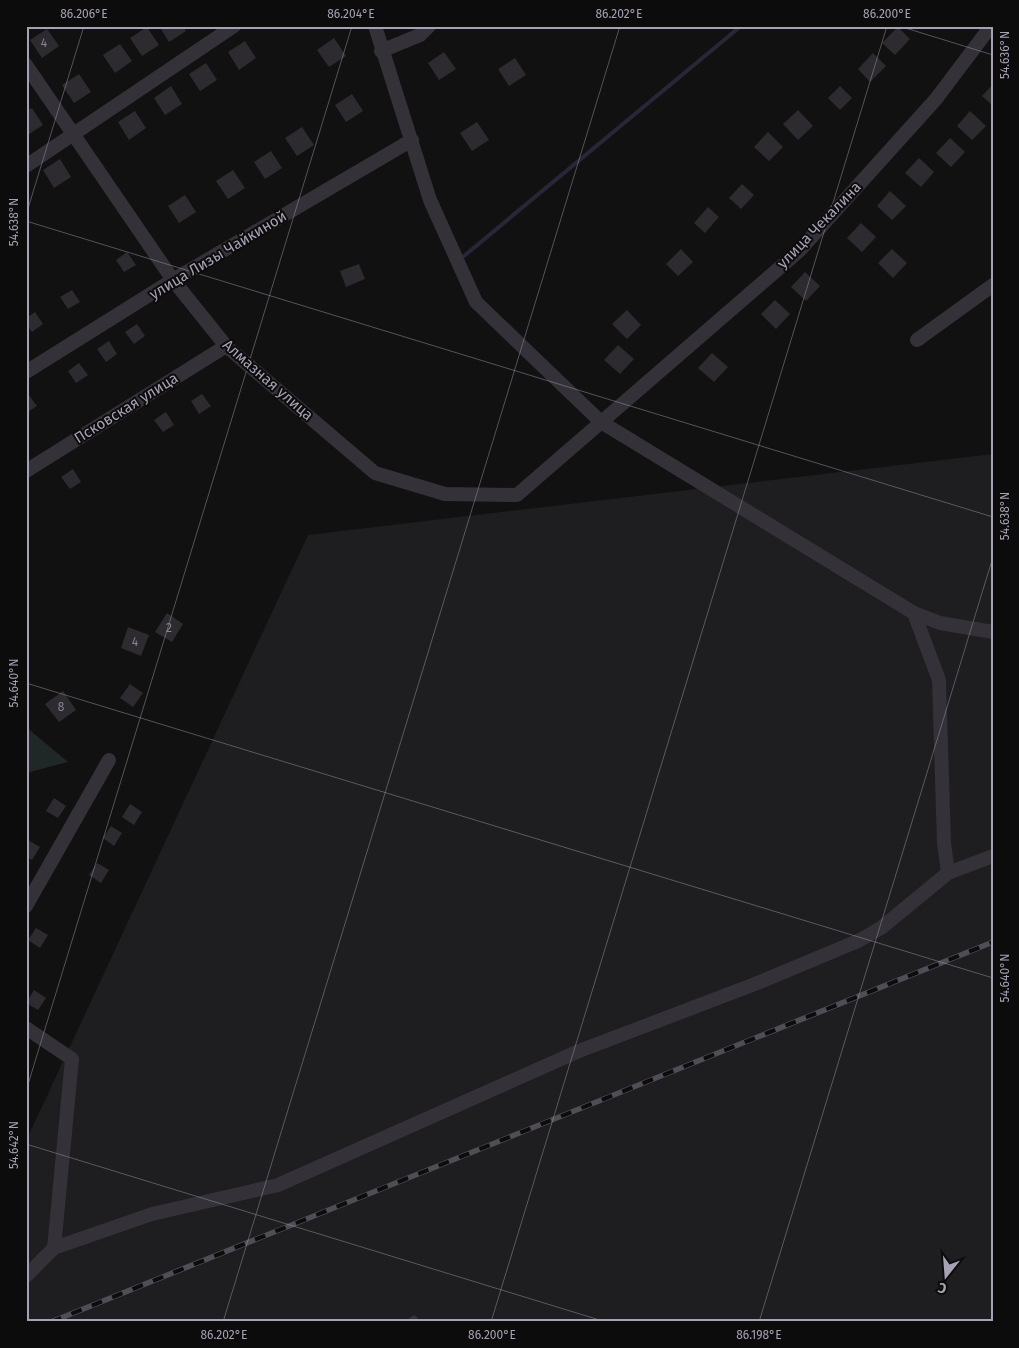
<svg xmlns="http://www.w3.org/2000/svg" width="1019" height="1348" font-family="'Fira Sans',sans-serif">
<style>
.built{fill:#1e1d1f}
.green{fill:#1f2826}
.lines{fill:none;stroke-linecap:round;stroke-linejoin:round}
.stream{stroke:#282637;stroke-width:4}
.building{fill:#2d2b2f}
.service{stroke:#343138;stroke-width:7}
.minor{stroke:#343138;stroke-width:14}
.rail-casing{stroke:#514d57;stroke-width:5.5}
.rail{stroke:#0d0c0d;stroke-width:4;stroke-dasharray:11;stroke-linecap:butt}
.ticks{fill:none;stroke:#a7a1b4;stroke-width:1;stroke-opacity:0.45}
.labels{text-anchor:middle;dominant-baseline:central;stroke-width:4;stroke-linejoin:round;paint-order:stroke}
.number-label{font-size:12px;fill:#888493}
.street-label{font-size:15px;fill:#a7a1b4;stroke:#0d0c0d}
.neatline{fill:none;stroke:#a7a1b4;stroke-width:2}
.ticks-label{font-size:12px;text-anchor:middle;fill:#a7a1b4}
</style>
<rect width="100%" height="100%" fill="#121112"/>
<path class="built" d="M993 454V1322H26V1141L308 535Z"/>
<path class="green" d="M26 727 68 762 26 773Z"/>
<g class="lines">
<path class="stream" d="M464 256 741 26"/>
</g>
<path class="building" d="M159 26H183L186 31 169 42Z
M147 27 159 45 142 56 130 38Z
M898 27 910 39 895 55 882 43Z
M47 29 59 46 42 58 30 40Z
M334 38 346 56 329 67 317 50Z
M245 41 256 58 239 70 228 52Z
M120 44 132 61 115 73 103 55Z
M444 52 456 69 439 80 428 63Z
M873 53 886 66 870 82 858 69Z
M515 58 526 75 509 86 498 69Z
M206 63 217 80 200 91 189 74Z
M79 74 91 92 74 103 62 85Z
M993 84V106L982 96Z
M171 86 182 104 165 115 154 98Z
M840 86 852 98 840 110 828 98Z
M352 94 363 111 346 122 335 105Z
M32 108 43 125 26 136V111Z
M798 110 813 126 798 140 783 124Z
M135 111 146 128 129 140 118 122Z
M970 111 986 126 972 140 957 126Z
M477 122 489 140 472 151 460 133Z
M302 127 314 145 297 156 285 138Z
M768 132 783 147 769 161 754 147Z
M950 138 965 152 951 167 936 153Z
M271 151 282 168 265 179 254 162Z
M919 158 934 172 921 187 905 173Z
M60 159 71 177 54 188 43 170Z
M233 170 245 188 228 199 216 181Z
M742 184 754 195 741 209 729 198Z
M890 191 906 206 892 220 877 206Z
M185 195 196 212 179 223 168 206Z
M708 207 719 217 705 233 694 223Z
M861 223 876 237 862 252 847 238Z
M681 249 693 262 678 276 666 264Z
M892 249 907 263 893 278 878 263Z
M127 252 136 265 124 272 116 260Z
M359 264 365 279 346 287 340 271Z
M805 272 820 286 806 301 791 287Z
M72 290 80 302 68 309 60 297Z
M775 300 790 314 776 329 761 314Z
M627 310 641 325 627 339 612 324Z
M35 312 43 324 32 332 26 324V318Z
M137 324 145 336 134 344 125 332Z
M109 341 117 354 106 362 97 349Z
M618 345 634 359 620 374 604 360Z
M712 353 728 367 714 382 698 368Z
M79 363 88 375 76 383 68 371Z
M28 394 37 406 26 413V395Z
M202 394 211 406 199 414 191 401Z
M166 412 174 425 163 432 154 420Z
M73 469 81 482 70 489 61 477Z
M167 613 183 624 172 642 155 632Z
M128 627 149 635 141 656 121 648Z
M130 684 143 693 133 707 120 698Z
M63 691 76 710 59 722 45 704Z
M54 798 66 806 58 818 46 811Z
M130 804 142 812 134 825 122 817Z
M111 826 122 833 114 846 103 838Z
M28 840 40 847 32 860 26 856Z
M97 863 109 870 101 883 89 875Z
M36 928 48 935 40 948 28 940Z
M34 990 46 998 38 1010 26 1003Z"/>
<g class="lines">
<path class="service" d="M411 1322 414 1319"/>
<path class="minor" d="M381 51 420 35 429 26
M26 65 173 280 226 346 375 473 445 494 517 495 799 251 936 99 991 26
M26 166 234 26
M917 340 993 285
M26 372 173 280 412 140
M26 471 226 346
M914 613 940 623 993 632
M948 873 993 856
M26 906 109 760
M26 1028 72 1059 54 1248
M26 1276 54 1248 152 1214 278 1185 579 1051 755 984 858 941 881 928 948 873 944 843 939 680 914 613 601 422 476 302 430 200 375 26"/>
<g class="rail-casing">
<path id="rail" d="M51 1322 993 942"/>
</g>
<use href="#rail" class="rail"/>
</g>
<path class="ticks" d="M899 26 993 55M26 215 84 26M26 221 993 517M26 683 993 978M26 1091 352 26M26 1144 606 1322M223 1322 620 26M491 1322 887 26M759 1322 993 557"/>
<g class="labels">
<g class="number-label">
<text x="44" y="43">4</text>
<text x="169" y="628">2</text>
<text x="135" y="642">4</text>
<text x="61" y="707">8</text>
</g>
<g class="street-label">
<text transform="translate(819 225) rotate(-46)">улица Чекалина</text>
<text transform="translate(218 255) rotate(-31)">улица Лизы Чайкиной</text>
<text transform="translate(268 380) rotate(41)">Алмазная улица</text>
<text transform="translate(126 408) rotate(-32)">Псковская улица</text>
</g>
</g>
<rect width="1019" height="1348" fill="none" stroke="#0d0c0d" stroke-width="55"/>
<g transform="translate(946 1276) rotate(197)" stroke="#0d0c0d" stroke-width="4" paint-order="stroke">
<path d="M0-4L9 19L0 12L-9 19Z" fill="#a7a1b4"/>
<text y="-8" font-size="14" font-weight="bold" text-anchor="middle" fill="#a7a1b4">С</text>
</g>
<rect x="28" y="28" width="964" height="1292" class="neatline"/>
<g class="ticks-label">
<text x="84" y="18">86.206°E</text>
<text x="351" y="18">86.204°E</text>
<text x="619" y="18">86.202°E</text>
<text x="887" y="18">86.200°E</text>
<text transform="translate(1005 55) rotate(-90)" y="4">54.636°N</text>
<text transform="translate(14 222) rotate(-90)" y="4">54.638°N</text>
<text transform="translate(1005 516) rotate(-90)" y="4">54.638°N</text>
<text transform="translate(14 683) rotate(-90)" y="4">54.640°N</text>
<text transform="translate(1005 978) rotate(-90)" y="4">54.640°N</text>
<text transform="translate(14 1145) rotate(-90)" y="4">54.642°N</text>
<text x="224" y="1339">86.202°E</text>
<text x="492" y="1339">86.200°E</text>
<text x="759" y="1339">86.198°E</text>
</g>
</svg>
